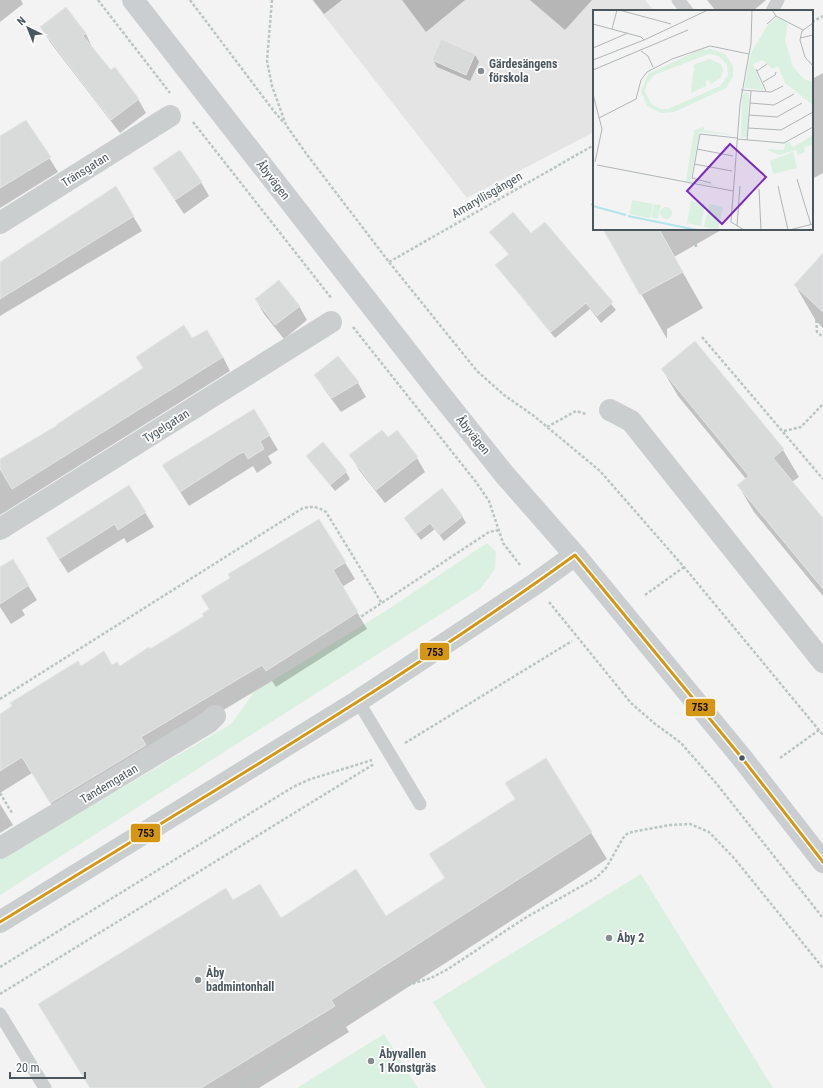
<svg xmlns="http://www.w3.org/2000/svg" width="823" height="1088" font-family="'Roboto Condensed',sans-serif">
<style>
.education{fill:#e5e4e5}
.green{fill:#daf0e0}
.shadow{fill:#0003}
.building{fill:#d9dbdb;stroke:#e5e5e6}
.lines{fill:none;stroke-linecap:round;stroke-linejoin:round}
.path{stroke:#bbc5c1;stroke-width:2.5;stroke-dasharray:3 2;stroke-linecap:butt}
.lane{stroke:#cbcece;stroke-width:13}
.street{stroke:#cbcece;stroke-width:22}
.secondary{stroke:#cbced0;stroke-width:22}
.bus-1-casing{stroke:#fff;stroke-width:6}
.bus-1{stroke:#d59613;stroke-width:3}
.poi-dot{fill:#868e92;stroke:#fff;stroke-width:1.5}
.bus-dot{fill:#4b575e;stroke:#fff;stroke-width:1.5}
.labels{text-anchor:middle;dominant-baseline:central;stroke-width:3.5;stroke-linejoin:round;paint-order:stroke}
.poi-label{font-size:12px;font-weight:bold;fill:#4b575e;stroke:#fff;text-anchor:start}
.street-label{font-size:12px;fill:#4b575e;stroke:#fff}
.inset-river{fill:none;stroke:#b1e5eb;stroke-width:2}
.inset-road{fill:none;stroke:#b0b5b7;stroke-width:1}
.view{fill:#7b2cbf;fill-opacity:0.15;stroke:#7b2cbf;stroke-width:2}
.inset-edge{fill:none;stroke:#4b575e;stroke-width:2}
.line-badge{stroke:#fff;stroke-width:1.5}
.pale-badge-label{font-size:11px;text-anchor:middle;font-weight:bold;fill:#111}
</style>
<rect width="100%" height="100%" fill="#f3f3f3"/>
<path class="education" d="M312 0H645L654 11H594V132L467 198Z"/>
<path class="green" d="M487 543 496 552 495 569 480 589 0 895V859L231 724 254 692 384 612Z
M641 874 773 1088H486L433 1002Z
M384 1034 418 1088H297Z"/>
<path class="shadow" d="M0 0H21L23 4 0 22Z
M313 0H342L324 14Z
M402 0H465L426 32Z
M530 0H592L565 30Z
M707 0H766L753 11H716Z
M66 8 86 34 93 49 111 71 138 99 146 113 120 133 50 42 41 27Z
M475 55 479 62 470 81 437 67 433 60Z
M823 73V173L812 179V79Z
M26 121 58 172 0 208V154Z
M154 169 201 182 209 196 184 214Z
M116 188 142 231 0 316V263Z
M594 202V210L591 204Z
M545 223 616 310 601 323 590 309 555 338 501 272 497 266 509 255 491 232 531 234Z
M604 229H723L674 257 703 308 667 329V339Z
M823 255V328L816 321 795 285Z
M256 300 299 306 307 320 284 339 264 314Z
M192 340 223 357 230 371 0 515V462Z
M695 342 783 450 799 477 792 482 823 520V596L754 512 738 485 746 479 678 396 662 369Z
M315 375 358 383 366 397 341 412 324 389Z
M254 410 278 450 268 456 272 463 257 473 253 466 189 506 172 479Z
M387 439 417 458 425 472 385 503 359 470 351 456Z
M308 457 346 472 350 479 335 491Z
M129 486 154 527 127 543 124 538 68 573 55 553Z
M462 516 466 523 444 541 435 529 421 540 409 525Z
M319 520 355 579 342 587 367 629 276 687 272 681 150 754 61 819 32 773 0 793V715L80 667H120L150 651 205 617Z
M12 560 37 600 22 610 25 615 11 624 0 607V568Z
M546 759 607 859 346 1027 349 1032 259 1088H90L233 901 280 919 386 917 445 879 431 854 516 800Z
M0 804 13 825 0 833Z"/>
<path class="building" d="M66 7 86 33 83 36 111 70 115 67 139 99 111 120 40 27Z
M441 39 475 54 466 75 432 60Z
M26 120 51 157 0 188V136Z
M180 150 202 182 175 200 153 168Z
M116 186 134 216 0 299V262Z
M513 212 531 233 545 222 613 302 597 316 586 303 551 332 495 265 509 254 489 232Z
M603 229H659L683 272 640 295Z
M823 253V312L794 285Z
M279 280 300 306 275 325 255 299Z
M184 325 192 338 207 330 223 357 12 489 0 469V459L56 426V425L143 368 136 357Z
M695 341 784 449 773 458 823 518V589L737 485 749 476 661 369Z
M338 356 359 382 332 398 314 375Z
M254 409 270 435 260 441 264 449 248 459 244 452 239 454 180 492 162 465Z
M382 430 388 437 397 430 418 457 376 490 349 455Z
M323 442 347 471 330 485 306 456Z
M129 485 146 512 118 530 115 524 59 559 46 538Z
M442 488 463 516 439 535 430 523 416 534 404 518Z
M319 519 346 562 333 570 358 612 266 671 262 665 141 737 146 745 50 803 22 757 0 771V714L12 706 10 703 78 661 81 666 104 651 112 665 117 662 120 666 149 647 150 649 204 616 202 614 209 609 201 596 230 578 228 574Z
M13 559 29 585 0 604V567Z
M546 758 592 832 331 1000 335 1006 201 1088H90L38 1004 226 888 233 900 260 884 281 918 356 869 386 916 445 878 429 854 515 799 505 783Z"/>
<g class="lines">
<path class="path" d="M98 0 170 93
M190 0 273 110 284 123
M272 0 267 61 272 86 286 125 308 156 389 262 477 371 504 395 534 416 600 471 684 567 823 735
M812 22 823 16
M193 122 332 299
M812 148 823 141
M695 229 696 248
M389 262 594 145
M816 315 817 332 823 337
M353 327 476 482 489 501 503 543 520 565
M702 337 823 479
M547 427 576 411 586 414
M784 431 801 427 823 404
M645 595 684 567
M549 602 631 703 654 723 681 743 716 783 823 918
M0 699 303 508C312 506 318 507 326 512L381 602
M232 702 489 532 499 530
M405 743 572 641
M780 758 819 730
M0 793 12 813
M0 967 293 787 308 780 372 760
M0 994 374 764
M237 1088 391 990 431 978 448 969 525 918 596 878 606 868 623 838 628 833 637 831 670 825 690 824 709 832 734 858 823 968"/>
<path class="lane" d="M678 0 687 11
M772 11 778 0
M358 701 420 804
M0 1014 45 1088"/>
<path class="street" d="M0 223 170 116
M610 410 631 421 823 662
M0 529 331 322
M0 848 209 722 215 716
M0 922 358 701 535 584 575 555"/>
<path class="secondary" d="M133 0 437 390 504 474 575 555 742 758 823 862"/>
<g class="bus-1-casing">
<path id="bus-1" d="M575 555 742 758 823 862
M0 922C193 803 391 688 575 555"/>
</g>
<use href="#bus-1" class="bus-1"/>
</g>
<g class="poi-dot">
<circle cx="481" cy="71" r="4"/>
<circle cx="609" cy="938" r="4"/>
<circle cx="198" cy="980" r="4"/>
<circle cx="371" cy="1061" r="4"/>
</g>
<circle class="bus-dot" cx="742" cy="758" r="3.5"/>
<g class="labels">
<g class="poi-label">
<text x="489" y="64">Gärdesängens<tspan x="489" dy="14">förskola</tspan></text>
<text x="617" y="938">Åby 2</text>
<text x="206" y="973">Åby<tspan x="206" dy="14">badmintonhall</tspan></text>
<text x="379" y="1054">Åbyvallen<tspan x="379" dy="14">1 Konstgräs</tspan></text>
</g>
<g class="street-label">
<text transform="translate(85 170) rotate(-32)">Tränsgatan</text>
<text transform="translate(273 180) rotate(52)">Åbyvägen</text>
<text transform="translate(487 195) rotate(-30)">Amaryllisgången</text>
<text transform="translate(166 426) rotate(-32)">Tygelgatan</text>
<text transform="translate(473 435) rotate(51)">Åbyvägen</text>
<text transform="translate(109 784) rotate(-31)">Tandemgatan</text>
</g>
</g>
<g transform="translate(593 10)">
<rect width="220" height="220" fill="#f3f3f3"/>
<path d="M184 7 195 13 192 30 200 57 211 69 220 72V95L192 73 185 56 179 59 170 50 160 54 171 80 151 78 158 43 174 16ZM119 39 132 44 140 56V67L133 78 81 102 68 103 54 96 48 81 55 64 106 40ZM116 44 126 46 134 55 135 65 127 76 75 99H68L58 94 52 81 54 73 61 65ZM116 49 128 54 130 60 128 67 118 74 116 70 113 71V76L98 83 100 62 102 60 100 55ZM153 82 156 84 154 126 148 128 149 86ZM111 117V120L141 125 107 122 97 170 136 178 93 171 101 120ZM220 125V135L211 137 212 142 205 145 203 140 186 145 173 139 191 140 192 134 196 132 200 137ZM200 142 204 158 180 164 177 151ZM39 190 60 194 57 208 37 204ZM98 191 112 194 108 216 94 213ZM61 194 68 195 65 209 58 207ZM116 194 130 197 125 219 111 217ZM67 203a6 6 0 1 1 12 0a6 6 0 1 1-12 0Z" fill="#daf0e0" fill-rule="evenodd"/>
<path class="inset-river" d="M0 196 33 205M35 206 104 220"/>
<path class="inset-road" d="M26 0 78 14M179 0 183 6 210 20M220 13 209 21 207 30 212 47 220 56M0 14 48 27 51 30M174 14 183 6M19 19 24 0M207 28 220 25M0 38 35 23M48 41 55 46 60 57M0 50 51 30 115 0M163 59 173 81M0 60 95 20M164 61 174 54M170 72 182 65 183 62M148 80 178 82 190 76M0 84 9 119 2 152M157 93 181 95 201 84M156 105 184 107 209 93M6 108 43 89 48 70 54 62 79 49 117 36 156 44M155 118 188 120 220 102M144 129 191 133 220 117M154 130 158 81M104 139 140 146M101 154 139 161M4 155 140 181M204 169 218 215M118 173 99 168 107 124 144 128M185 176 195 220M166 179 168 220M144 216 147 176M151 220 138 212 147 94 158 33 159 0M196 220 220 214"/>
<path class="view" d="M137 134 173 167 129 214 94 181Z"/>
<rect width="220" height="220" class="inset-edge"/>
</g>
<g class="line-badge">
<rect x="419" y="642" width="31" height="19" rx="4" fill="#d59613"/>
<rect x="685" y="698" width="31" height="19" rx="4" fill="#d59613"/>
<rect x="130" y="823" width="31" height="20" rx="4" fill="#d59613"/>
</g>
<g class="pale-badge-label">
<text x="435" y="656">753</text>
<text x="700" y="711">753</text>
<text x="146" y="837">753</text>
</g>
<g transform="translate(28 28) rotate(317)" stroke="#ffffff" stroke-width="3" paint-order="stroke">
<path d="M0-3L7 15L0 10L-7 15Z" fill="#4b575e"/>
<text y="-6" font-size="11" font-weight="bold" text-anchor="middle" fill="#4b575e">N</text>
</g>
<path d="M10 1072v6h75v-6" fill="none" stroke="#4b575e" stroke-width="2"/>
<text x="16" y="1072" font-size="12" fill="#4b575e" stroke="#ffffff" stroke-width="3" paint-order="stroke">20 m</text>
</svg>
